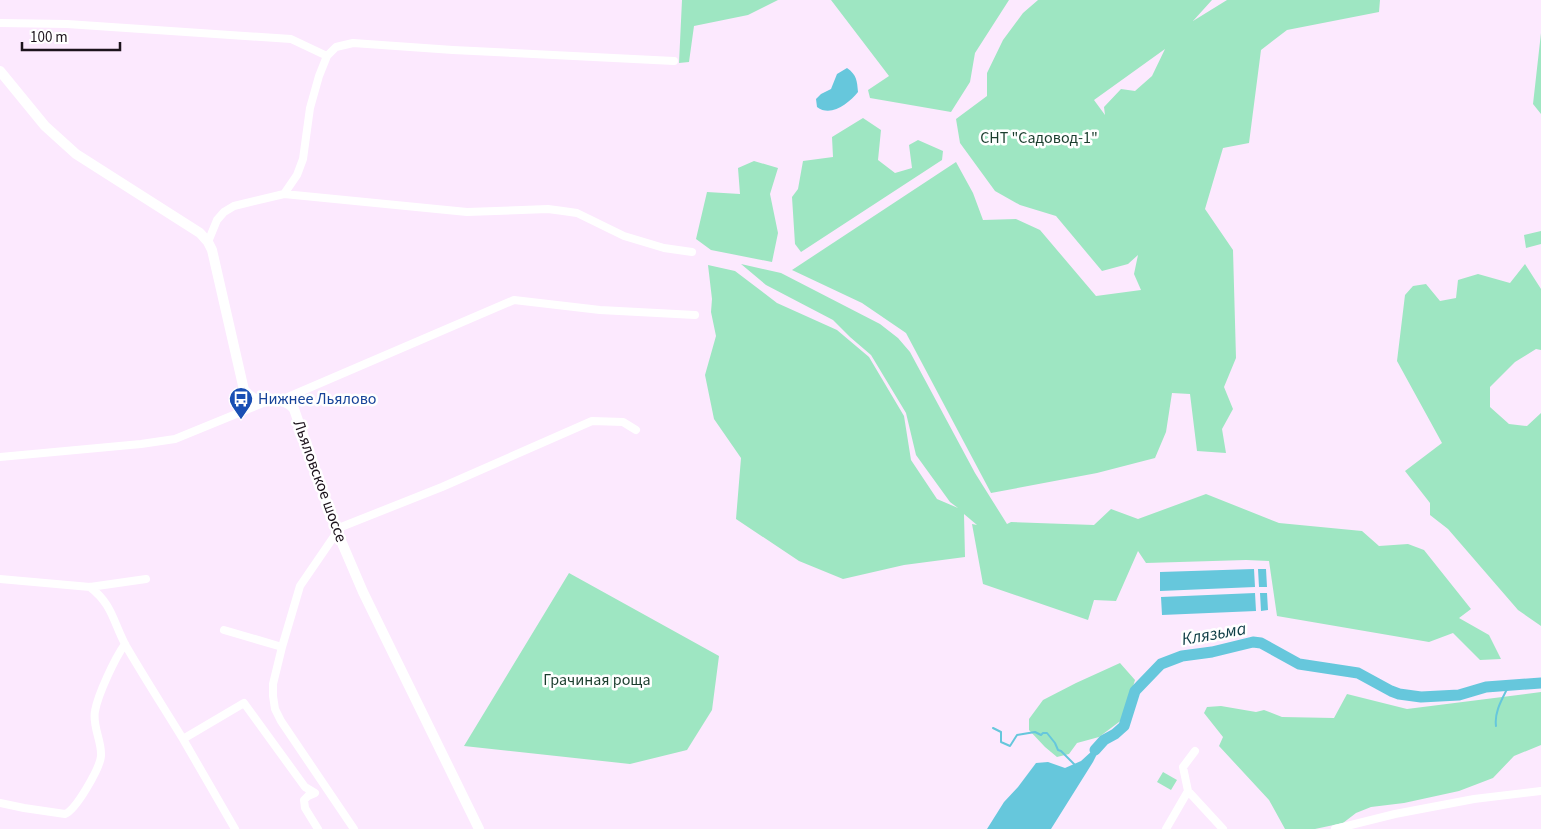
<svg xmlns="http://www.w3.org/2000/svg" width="1541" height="829" font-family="'Source Sans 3',sans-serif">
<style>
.green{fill:#9ee6c2;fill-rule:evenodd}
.water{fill:#66c7dc}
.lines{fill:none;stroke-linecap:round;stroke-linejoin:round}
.stream{stroke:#66c7dc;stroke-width:2}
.river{stroke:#66c7dc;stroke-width:11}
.minor{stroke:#fff;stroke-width:8}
.tertiary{stroke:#fff;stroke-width:10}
.labels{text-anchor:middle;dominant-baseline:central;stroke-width:5;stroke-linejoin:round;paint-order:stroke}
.park-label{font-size:16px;fill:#1b3e2e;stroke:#fff}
.transit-label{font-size:16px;fill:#164399;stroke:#fff;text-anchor:start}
.street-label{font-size:16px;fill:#1c131c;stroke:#fff}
.water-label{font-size:18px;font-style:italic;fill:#103e47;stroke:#fff}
</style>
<rect width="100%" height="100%" fill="#fce9fe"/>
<path class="green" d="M682 0H778L748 15 694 26 689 62 679 63Z
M831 0H1009L975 53 970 82 951 112 870 98 868 90 889 76Z
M1038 0H1212L1193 21 1227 0H1380L1379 12 1287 30 1261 50 1249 143 1223 148 1205 209 1233 250 1236 358 1224 387 1233 409 1222 429 1226 453 1197 451 1190 394 1172 393 1166 432 1155 458 1097 473 991 493 906 333 862 303 792 270 956 162 973 193 983 220 1016 219 1040 230 1096 296 1141 290 1134 274 1138 255 1128 264 1102 271 1056 216 1020 205 995 191 960 143 956 119 987 96V73L1003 40 1023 13ZM1165 49 1152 76 1135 91 1121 89 1104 107 1105 115 1094 100Z
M1541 33V114L1533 104Z
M863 118 881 130 878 160 895 173 912 168 909 145 918 140 943 151 942 160 801 252 795 244 792 197 798 189 803 161 833 157 832 137Z
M754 161 778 168 770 194 778 233 772 262 711 250 696 239 707 192 740 194 738 168Z
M1541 231V244L1526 248 1524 235Z
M741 264 781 273 880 324 898 338 910 352 975 473 1007 524 1011 522 1094 525 1111 509 1138 519 1206 494 1279 523 1362 531 1379 546 1408 544 1424 550 1471 609 1459 618 1489 635 1501 659 1480 660 1453 633 1429 642 1277 616 1269 561 1246 560 1146 563 1138 551 1116 601 1094 600 1088 620 983 584 972 524 977 525 964 514 965 557 904 565 843 579 799 561 736 519 741 458 714 419 705 375 716 336 711 312 712 299 708 265 735 271 777 303 837 330 869 357 904 416 911 460 937 499 958 508 950 502 916 455 906 413 871 355 850 337 833 320 766 285Z
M1525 264 1541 289V350L1536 349 1515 362 1490 387V407L1509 424 1527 426 1541 413V626L1518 610 1448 529 1430 515V503L1405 471 1442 443 1397 361 1405 295 1413 286 1426 284 1440 301 1456 298 1458 280 1478 274 1510 283Z
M569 573 719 656 712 710 687 750 630 764 464 746Z
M1120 663 1135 680 1123 719 1099 737 1077 743 1069 754 1057 757 1045 747 1029 730V719L1043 700 1076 683Z
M1541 692V745L1514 756 1493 778 1459 791 1404 803 1371 807 1356 813 1343 823 1315 829H1285L1269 800 1219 746 1223 737 1204 713 1207 707 1221 706 1256 712 1264 710 1282 717 1334 718 1347 694 1407 709Z
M1163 772 1177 780 1171 790 1157 782Z"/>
<path class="water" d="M847 68C857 75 857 81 858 92 849 103 831 118 817 107L816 99 821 94 831 89 837 74Z
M1254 569 1255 587 1160 591V572Z
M1258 569H1266L1267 587H1259Z
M1255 593 1256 611 1162 615 1161 597Z
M1260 593H1267L1268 610 1261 611Z
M1104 740 1093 762 1051 829H987L1004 802 1018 787 1036 763 1048 762 1065 768 1081 761Z"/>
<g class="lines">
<path class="stream" d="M1496 726C1494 711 1503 698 1509 685
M993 728 1001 732V742L1010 746 1017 735 1035 732 1041 735 1043 733H1047L1055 743 1058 750 1061 751 1076 766"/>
<path class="river" d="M1095 750 1104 740 1115 734 1124 726 1135 691 1161 664 1182 656 1212 652 1253 642 1261 643 1299 664 1358 673 1391 691 1399 694 1421 697 1459 695 1486 687 1541 683"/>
<path class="minor" d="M0 23 67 24 291 39 327 56
M284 194 297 175 303 159 310 108 319 76 327 56 336 47 353 43 453 50 674 61
M208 242 217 220 224 212 234 206 284 194 467 212 548 209 563 211 577 213 624 236 664 248 692 252
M281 400 514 300 600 310 695 315
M0 457 141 444 175 439 268 401
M336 529 442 487 592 421 623 422 636 430
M337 532 300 586 282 647 273 684V696L275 709 281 721 354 829
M0 579 90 587 146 579
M90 587C113 605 113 622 126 646 144 677 164 708 183 739L244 703 305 787 315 793 308 796 304 800 305 808 318 829
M224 630 282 647
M183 739 235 829
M1195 751 1183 767 1188 791 1223 829
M0 803 24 808 65 814C76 810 100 768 101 756 102 741 92 726 95 711 98 694 115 658 125 644
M1166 829 1188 791
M1335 829 1395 814 1474 799 1541 791"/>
<path class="tertiary" d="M0 71 45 126 76 154 200 233 208 242 212 250 244 390C261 411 278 390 294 409L336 529 363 592 479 829"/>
</g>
<defs>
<g id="bus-pin" transform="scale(1.25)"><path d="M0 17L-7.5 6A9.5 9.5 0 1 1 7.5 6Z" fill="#1a4fb4" stroke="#fff"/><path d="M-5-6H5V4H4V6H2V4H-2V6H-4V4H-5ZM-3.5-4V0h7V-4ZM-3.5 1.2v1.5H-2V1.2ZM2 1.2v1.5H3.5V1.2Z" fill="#fff"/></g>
</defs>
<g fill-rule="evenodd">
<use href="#bus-pin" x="241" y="399"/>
</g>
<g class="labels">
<g class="park-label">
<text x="1039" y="138">СНТ "Садовод-1"</text>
<text x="597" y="680">Грачиная роща</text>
</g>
<g class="transit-label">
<text x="258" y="399">Нижнее Льялово</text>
</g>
<g class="street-label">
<text transform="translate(320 481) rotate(70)">Льяловское шоссе</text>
</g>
<g class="water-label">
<text transform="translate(1214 634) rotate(-10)">Клязьма</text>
</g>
</g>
<path d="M22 42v8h98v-8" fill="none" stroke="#1c131c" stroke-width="2.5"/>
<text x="30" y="42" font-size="15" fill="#1c131c" stroke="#ffffff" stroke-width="4" paint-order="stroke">100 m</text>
</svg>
